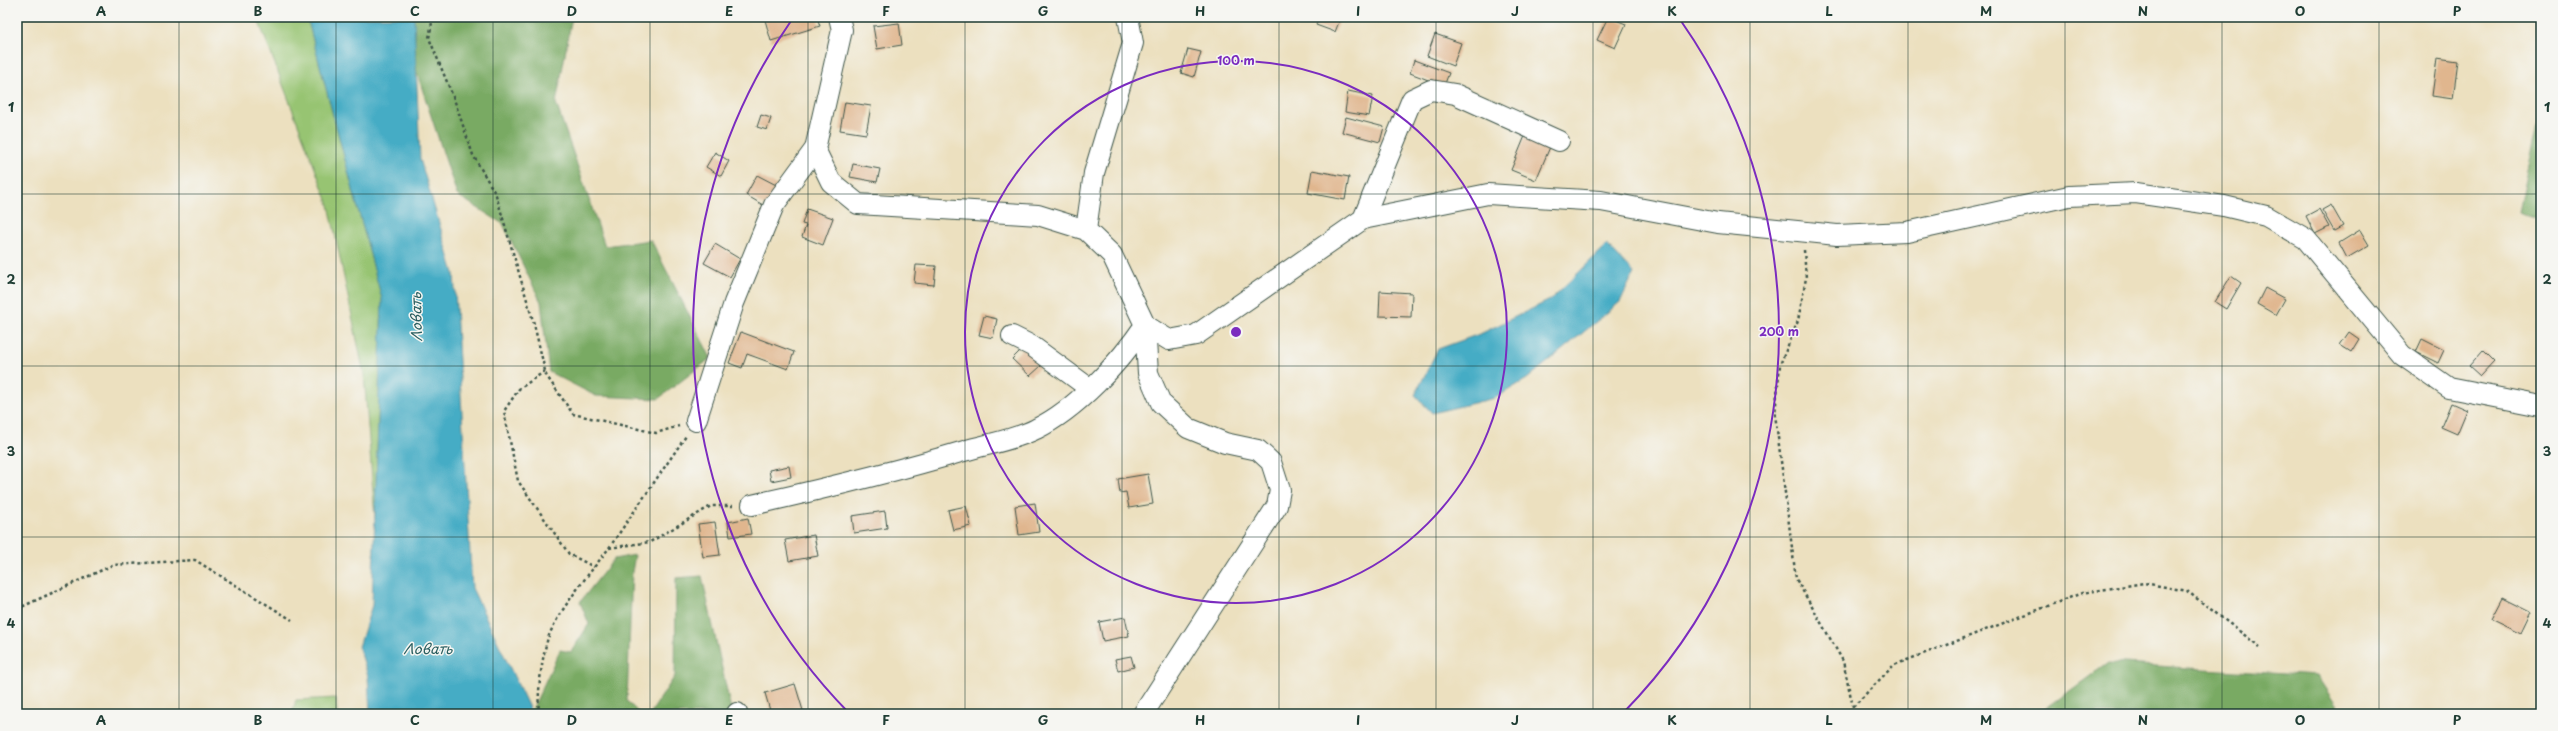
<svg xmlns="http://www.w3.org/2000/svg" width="2558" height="731" font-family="'Playpen Sans',sans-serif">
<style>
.green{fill:#97c472;stroke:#5b8053}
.forest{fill:#79aa64;stroke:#4c744c}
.water{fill:#45acc5;stroke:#32747c}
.building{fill:#e0b68e}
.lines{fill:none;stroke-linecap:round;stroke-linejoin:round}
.minor-casing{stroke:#3e5549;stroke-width:22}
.path{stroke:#3e5549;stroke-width:2.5;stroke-dasharray:3 3;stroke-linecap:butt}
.minor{stroke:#fff;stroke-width:20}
.grid{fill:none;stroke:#1f3d34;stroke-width:1;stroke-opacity:0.55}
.ring{fill:none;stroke:#7b2cbf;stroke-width:2}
.labels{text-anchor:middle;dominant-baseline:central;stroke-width:3;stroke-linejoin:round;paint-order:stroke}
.water-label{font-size:14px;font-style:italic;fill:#2a5e60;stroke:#f6f6f2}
.centre{fill:#7b2cbf;stroke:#f6f6f2;stroke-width:2}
.ring-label{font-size:12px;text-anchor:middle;font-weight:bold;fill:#7b2cbf;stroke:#f6f6f2;stroke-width:3;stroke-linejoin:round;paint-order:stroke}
.neatline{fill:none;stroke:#1f3d34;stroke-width:1.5}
.grid-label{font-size:13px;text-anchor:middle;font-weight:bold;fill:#1f3d34}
</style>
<rect width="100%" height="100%" fill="#f6f6f2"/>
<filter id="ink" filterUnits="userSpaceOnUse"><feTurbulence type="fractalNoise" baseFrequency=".025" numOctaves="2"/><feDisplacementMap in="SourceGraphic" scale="8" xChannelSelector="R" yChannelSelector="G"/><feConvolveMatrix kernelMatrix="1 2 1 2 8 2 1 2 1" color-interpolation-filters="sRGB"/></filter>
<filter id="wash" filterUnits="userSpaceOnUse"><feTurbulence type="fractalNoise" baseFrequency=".012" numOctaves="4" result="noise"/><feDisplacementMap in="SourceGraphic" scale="16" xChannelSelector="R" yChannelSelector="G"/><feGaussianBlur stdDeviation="0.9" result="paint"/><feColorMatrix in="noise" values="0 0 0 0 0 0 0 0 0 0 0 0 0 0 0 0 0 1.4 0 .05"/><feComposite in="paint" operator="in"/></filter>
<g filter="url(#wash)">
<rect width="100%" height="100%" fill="#ece0bf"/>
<path class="green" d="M257 17H307L382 299 375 519 364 374 329 205Z
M336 698 337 714H292L296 700Z"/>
<path class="forest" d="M414 17H572L556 103 605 246 651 240 711 358 658 399 596 396 549 372 541 302 503 224 457 195 416 70Z
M2541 109V222L2519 212Z
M635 555 632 572 627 701 640 714H532L531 712 560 650 571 652 589 624 580 602 614 559Z
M702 576 732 714H650L675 676 676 578Z
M2108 663 2317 676 2342 714H2038Z"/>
<path class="water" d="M307 17H414L420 159 454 273 472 588 532 714H370L368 676 359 647 372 605 382 299Z
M1607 245 1634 273 1620 302 1527 379 1495 398 1432 413 1415 395 1438 349 1482 333 1550 300Z"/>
<g id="blocks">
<path class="building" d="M774 17H817L820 26 771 41 765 20Z
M1319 17H1341L1335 32 1316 25Z
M1608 17 1626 24 1615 48 1597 40Z
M899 23 902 45 877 49 873 26Z
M1435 34 1461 43 1453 66 1427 56Z
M1188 49 1201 52 1194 77 1181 73Z
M2437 58 2458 61 2453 99 2432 96Z
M1414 60 1449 73 1444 86 1410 73Z
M1348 91 1373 96 1369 116 1345 112Z
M845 102 871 106 866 134 840 130Z
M761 115 771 118 767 130 757 127Z
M1346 117 1384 127 1380 142 1342 132Z
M1525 136 1550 147 1536 180 1511 170Z
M715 152 729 161 721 176 706 167Z
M853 164 880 169 877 182 850 177Z
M1312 170 1349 177 1345 200 1308 193Z
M757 175 780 187 768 208 746 195Z
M2331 205 2343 226 2334 231 2322 210Z
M807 209 833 218 823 245 802 237 806 225 802 224Z
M2319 209 2329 227 2315 234 2306 216Z
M2360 230 2369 245 2347 258 2339 243Z
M715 244 740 259 730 277 704 263Z
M916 265 936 266 934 285 914 283Z
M2231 276 2241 283 2226 309 2215 302Z
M2265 288 2285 299 2276 315 2257 304Z
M1380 291 1412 293 1411 317 1379 316Z
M984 316 997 319 993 338 979 335Z
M741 332 794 352 788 369 747 354 742 368 729 363Z
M2349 332 2359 339 2351 352 2340 345Z
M2422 339 2444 350 2438 363 2416 352Z
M1023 348 1041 366 1030 376 1012 359Z
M2483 350 2494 361 2480 376 2469 366Z
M2451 403 2467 410 2457 434 2441 427Z
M789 466 791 477 771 481 769 470Z
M1148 474 1153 504 1129 508 1126 492 1120 493 1118 479Z
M1035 503 1039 532 1019 535 1015 506Z
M966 506 971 526 953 530 948 510Z
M885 511 887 528 854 533 852 516Z
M748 518 751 534 730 537 728 522Z
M715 522 720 555 703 557 698 524Z
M814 535 818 556 789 561 785 540Z
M2502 598 2530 612 2520 633 2491 619Z
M1125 617 1129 636 1103 641 1099 622Z
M1131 656 1134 667 1118 671 1115 659Z
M795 684 804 714H771L765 693Z"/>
</g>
</g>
<g filter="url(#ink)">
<use href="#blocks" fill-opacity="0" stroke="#3e5549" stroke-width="1"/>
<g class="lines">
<g class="minor-casing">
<path id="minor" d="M839 17 842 30 815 149 831 182 858 204 1038 215 1086 230 1112 255 1145 325 1148 373 1161 403 1188 428 1225 443 1258 450 1271 462 1280 490 1277 506 1143 714
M1363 219 1412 99 1431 90 1455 94 1559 141
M1086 230 1094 173 1133 43 1128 17
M1012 336 1032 346 1089 388
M696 421 734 303 774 205 815 149
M752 505C823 489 894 472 964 451 987 444 1015 440 1036 429 1077 409 1120 362 1145 325L1169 340 1196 335 1363 219 1488 194 1601 201 1718 223 1837 235 1907 232 2069 196 2136 193 2224 206 2266 216 2306 239 2402 355 2449 388 2541 406
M737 713V714"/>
</g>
<path class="path" d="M433 17 429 38 454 99 473 155 496 195 534 324 546 375 573 414 656 433 679 426
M1804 250 1806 278 1798 321 1780 365 1775 414 1796 579 1843 661 1853 707 1849 714
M545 371 519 389 504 411 518 481 569 554 594 567
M609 548 686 436
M17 609 113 565 195 560 292 620
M1853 707 1894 665 2082 593 2144 583 2187 591 2260 647
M539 714C537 695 542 656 548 638 559 609 590 573 609 548L650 542 711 506H733"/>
<use href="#minor" class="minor"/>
</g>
</g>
<path class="grid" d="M179 17V714M336 17V714M493 17V714M650 17V714M808 17V714M965 17V714M1122 17V714M1279 17V714M1436 17V714M1593 17V714M1750 17V714M1908 17V714M2065 17V714M2222 17V714M2379 17V714M17 194H2541M17 366H2541M17 537H2541"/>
<g class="ring">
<circle cx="1236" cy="332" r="271"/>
<path d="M849 713A543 543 0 0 1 791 21M1681 21A543 543 0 0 1 1623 713"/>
</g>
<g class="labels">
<g class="water-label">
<text transform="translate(416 317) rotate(-91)">Ловать</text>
<text x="428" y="648">Ловать</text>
</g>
</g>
<circle cx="1236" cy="332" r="6" class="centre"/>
<g class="ring-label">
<text x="1236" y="65">100 m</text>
<text x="1779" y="336">200 m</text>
</g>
<rect width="2558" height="731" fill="none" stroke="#f6f6f2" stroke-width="44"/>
<rect x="22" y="22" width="2514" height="687" class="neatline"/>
<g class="grid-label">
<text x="101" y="16">A</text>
<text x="258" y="16">B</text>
<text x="415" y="16">C</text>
<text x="572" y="16">D</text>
<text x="729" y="16">E</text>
<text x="886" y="16">F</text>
<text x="1043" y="16">G</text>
<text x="1200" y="16">H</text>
<text x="1358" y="16">I</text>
<text x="1515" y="16">J</text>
<text x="1672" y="16">K</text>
<text x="1829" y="16">L</text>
<text x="1986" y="16">M</text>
<text x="2143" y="16">N</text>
<text x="2300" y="16">O</text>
<text x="2457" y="16">P</text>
<text x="11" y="112">1</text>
<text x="2547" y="112">1</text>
<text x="11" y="284">2</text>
<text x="2547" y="284">2</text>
<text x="11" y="456">3</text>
<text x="2547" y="456">3</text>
<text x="11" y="628">4</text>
<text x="2547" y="628">4</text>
<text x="101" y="725">A</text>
<text x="258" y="725">B</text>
<text x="415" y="725">C</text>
<text x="572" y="725">D</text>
<text x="729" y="725">E</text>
<text x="886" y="725">F</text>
<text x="1043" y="725">G</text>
<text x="1200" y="725">H</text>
<text x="1358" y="725">I</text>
<text x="1515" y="725">J</text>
<text x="1672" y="725">K</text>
<text x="1829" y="725">L</text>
<text x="1986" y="725">M</text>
<text x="2143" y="725">N</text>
<text x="2300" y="725">O</text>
<text x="2457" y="725">P</text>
</g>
</svg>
